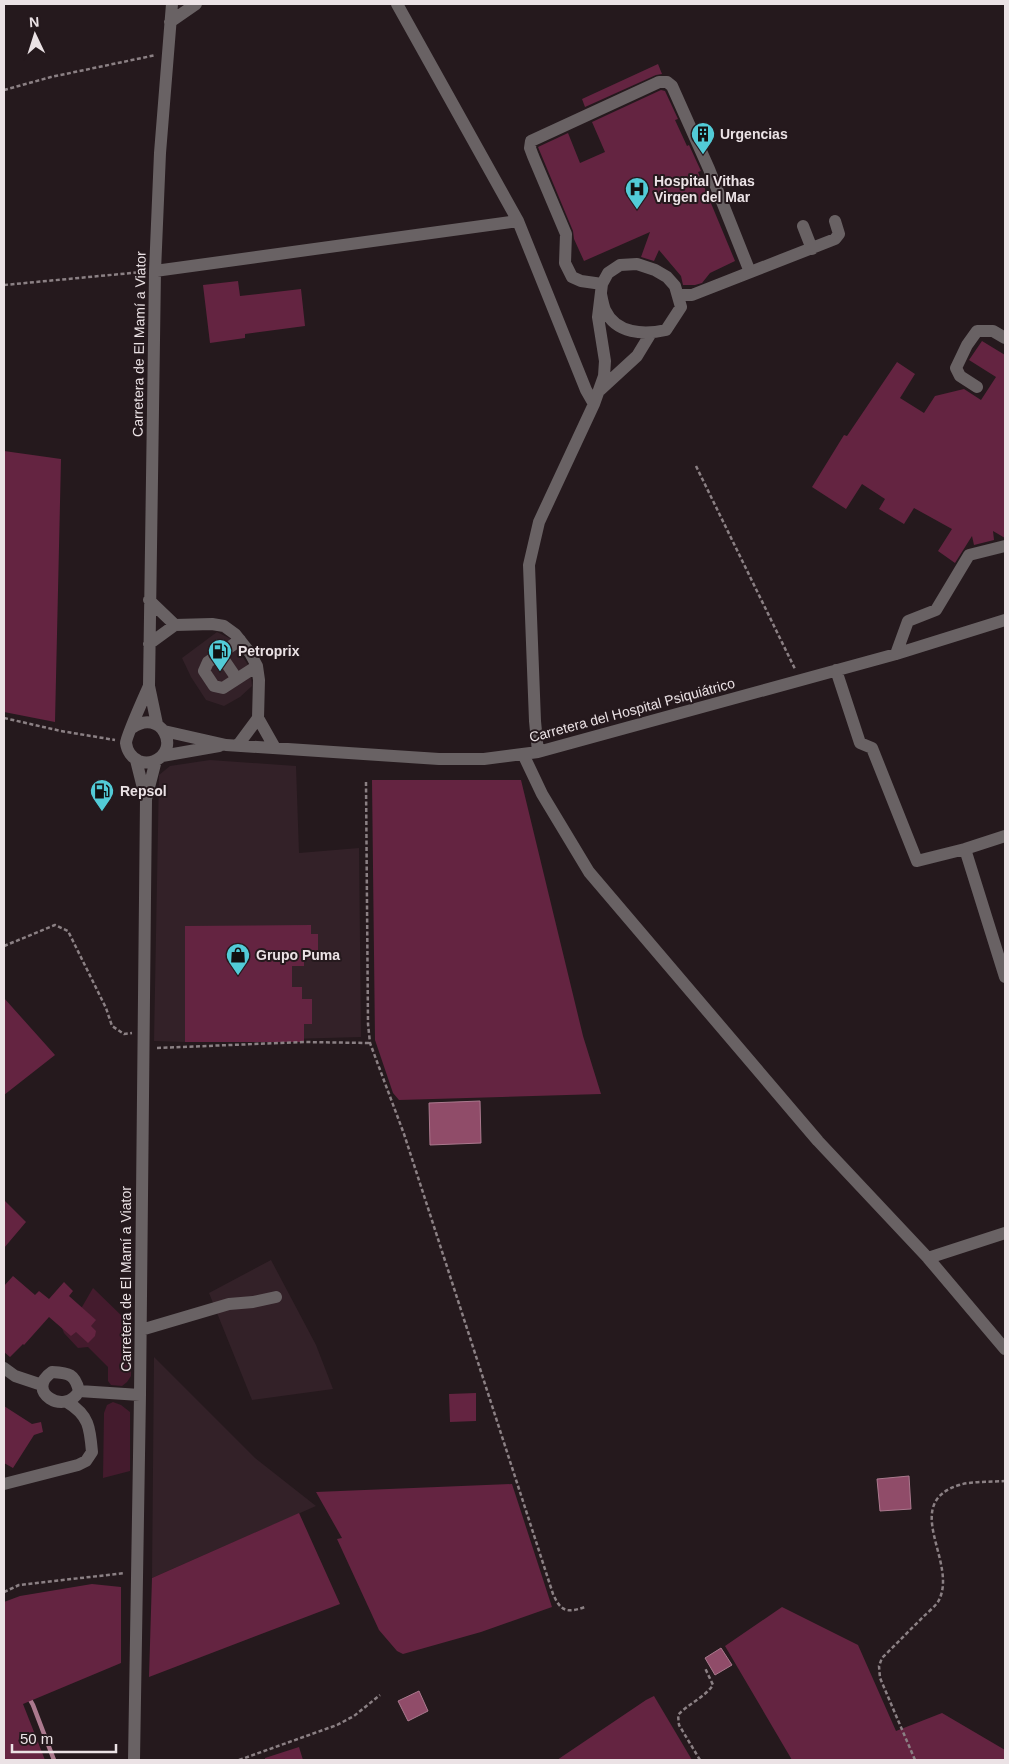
<svg xmlns="http://www.w3.org/2000/svg" width="1009" height="1764" font-family="Arial,sans-serif">
<style>
.built{fill:#332128}
.green{fill:#441b2d}
.water{fill:#904c69;stroke:#ab798e}
.lines{fill:none;stroke-linecap:round;stroke-linejoin:round}
.stream{stroke:#ab798e;stroke-width:4.5}
.building{fill:#642441}
.path{stroke:#8b8084;stroke-width:2.5;stroke-dasharray:4 2.5;stroke-linecap:butt}
.minor{stroke:#696264;stroke-width:12}
.labels{text-anchor:middle;dominant-baseline:central;stroke-width:4;stroke-linejoin:round;paint-order:stroke}
.poi-label{font-size:14px;font-weight:bold;fill:#ebe2e5;stroke:#25191d;text-anchor:start}
.street-label{font-size:14px;fill:#ebe2e5;stroke:#25191d}
</style>
<rect width="100%" height="100%" fill="#25191d"/>
<path class="built" d="M217 632 231 639 250 668 252 686 240 697 224 706 206 700 191 677 182 658Z
M210 760 296 766 299 853 359 848 361 1037 185 1042 154 1041 159 775 170 766Z
M271 1260 316 1345 333 1389 252 1400 209 1293Z
M154 1357 255 1458 316 1506 152 1578Z"/>
<path class="green" d="M93 1288 125 1319 132 1314 131 1376 127 1382 122 1386 111 1385 108 1381V1367L88 1347 78 1348 64 1333 62 1328 82 1307Z
M113 1402 121 1405 130 1412V1471L103 1478 104 1413 107 1405Z"/>
<path class="water" d="M480 1101 481 1143 430 1145 429 1103Z
M909 1476 911 1509 880 1511 877 1479Z
M721 1648 732 1665 715 1675 705 1658Z
M419 1691 428 1711 408 1721 398 1701Z"/>
<g class="lines">
<path class="stream" d="M28 1696 33 1705 54 1760"/>
</g>
<path class="building" d="M658 64 662 74 656 75 585 107 582 99Z
M661 90 665 91 678 119 675 120 687 146 689 145 701 171 698 172 735 261 710 273 702 283 695 285H683L681 276 659 250 654 261 641 257 650 232 584 261 574 239 573 231 538 147 568 133 580 163 605 152 592 122Z
M238 281 240 296 301 289 305 326 245 334V338L210 343 203 285Z
M982 341 1005 355V538L993 531 994 540 974 545 972 536 955 563 938 551 952 529 914 508 904 524 879 509 885 499 862 484 846 509 812 487 844 435 847 436 897 362 915 374 900 398 924 413 935 396 964 389 981 400 996 377 969 360Z
M4 451 61 459 55 722 4 712Z
M372 780H521L583 1036 601 1094 399 1100 393 1093 375 1040Z
M311 925V934H318V959H304V966H292V987H302V999H312V1024H304V1042H185V926Z
M4 998 55 1055 4 1095Z
M4 1200 26 1222 4 1248Z
M13 1276 35 1295 39 1291 49 1299 64 1282 73 1291 69 1296 96 1320 91 1326 96 1331 95 1336 88 1343 76 1332 71 1336 49 1317 24 1345 23 1344 10 1357 4 1352V1286Z
M476 1393V1421L450 1422 449 1394Z
M4 1406 32 1424 41 1422 43 1432 34 1435 13 1468 4 1463Z
M512 1484 552 1607 481 1632 403 1654 397 1651 379 1630 337 1539 342 1538 316 1492Z
M299 1513 340 1604 149 1677 152 1578Z
M92 1584 121 1587V1663L23 1704 45 1760H4V1602L20 1596Z
M782 1607 858 1645 896 1731 942 1713 1005 1750V1760H792L725 1646Z
M654 1696 692 1760H557L646 1700Z
M299 1747 303 1760H265V1758Z"/>
<g class="lines">
<path class="path" d="M4 90 51 77 156 55
M4 285 142 272
M696 466 795 669
M4 718 61 731 115 740
M366 782 368 1024 370 1043 404 1134 553 1594C561 1612 567 1613 585 1607
M4 946 55 925 68 931 106 1008 112 1026 124 1034 132 1033
M157 1048 304 1042 370 1043
M4 1592 19 1585 125 1573
M239 1760 337 1725 354 1716 380 1695
M700 1760 679 1725 678 1715C688 1704 705 1697 713 1685L705 1668
M915 1760 880 1678 879 1666 882 1658C896 1644 909 1631 923 1617 928 1612 936 1606 939 1600 958 1562 900 1504 959 1485 973 1481 991 1482 1005 1481"/>
<path class="minor" d="M397 4 518 221 586 390 594 404
M170 22 196 4
M803 226 812 249
M155 271 518 221
M602 284 581 281 572 277 565 263 566 234 533 156 530 148 531 141 659 82H667L672 86 709 169 750 272
M679 295H692L835 239 839 234 835 221
M977 387 960 376 956 368 967 345 977 331H993L1005 338
M600 390 637 356 651 333
M149 600 175 625
M240 640 208 662 204 671 214 686 223 688 257 666
M149 644 175 625 212 624 224 626 235 634 250 653 257 666 259 680 258 718 275 748
M220 654 237 679
M896 654 908 621 936 610 969 555 1005 546
M836 670 860 743 872 748 917 861 965 849 1005 836
M157 724 149 686 155 271 160 153 172 4
M132 728C161 707 182 750 154 761 149 763 144 763 139 761 132 758 127 751 126 743 126 737 145 695 149 686
M164 731 226 745 439 759H484L538 752 896 654 1005 620
M238 745 258 718
M538 752 535 721 529 565 539 522 594 404 604 376 605 361 598 317 602 284 608 273 620 265 637 264 655 270 667 277 675 286 681 307 666 330C644 335 616 334 605 310 603 305 602 299 601 294
M523 754 542 794 589 872 818 1141 928 1258 1005 1349
M162 756 219 746
M136 760 145 796
M965 849 1005 977
M928 1258 1005 1233
M141 1330 229 1304 253 1302 276 1297
M4 1368 15 1376 42 1385
M52 1372C69 1373 75 1374 79 1391 65 1417 24 1391 52 1372Z
M79 1391 140 1395
M4 1484 78 1465 86 1461 92 1452C90 1428 89 1415 67 1402
M134 1760 140 1395 146 799 156 760"/>
</g>
<defs>
<g id="building-pin" transform="scale(1.25)"><path d="M0 17L-7.5 6A9.5 9.5 0 1 1 7.5 6Z" fill="#52cbd7" stroke="#25191d"/><path d="M-4-6H4V6H1V3H-1V6H-4ZM-2.5-4.3h1.7v1.8h-1.7ZM.8-4.3h1.7v1.8H.8ZM-2.5-1h1.7V.8h-1.7ZM.8-1h1.7V.8H.8Z" fill="#111"/></g>
<g id="hospital-pin" transform="scale(1.25)"><path d="M0 17L-7.5 6A9.5 9.5 0 1 1 7.5 6Z" fill="#52cbd7" stroke="#25191d"/><path d="M-5-5h3v3.5h4V-5h3V5h-3V1.5h-4V5h-3Z" fill="#111"/></g>
<g id="fuel-pin" transform="scale(1.25)"><path d="M0 17L-7.5 6A9.5 9.5 0 1 1 7.5 6Z" fill="#52cbd7" stroke="#25191d"/><path d="M-5.5-6h7V0h2V4h1.3V-2.5L3-4.5l.8-.8L6-3V5H2.5V1h-1V6h-7ZM-4.2-4.7v3.2H.2V-4.7Z" fill="#111"/></g>
<g id="shop-pin" transform="scale(1.25)"><path d="M0 17L-7.5 6A9.5 9.5 0 1 1 7.5 6Z" fill="#52cbd7" stroke="#25191d"/><path d="M-5-2.5h2.3a2.7 3.5 0 0 1 5.4 0H5L5.5 6h-11ZM-1.5-2.5h3a1.5 2.3 0 0 0-3 0Z" fill="#111"/></g>
</defs>
<g fill-rule="evenodd">
<use href="#building-pin" x="703" y="134"/>
<use href="#hospital-pin" x="637" y="189"/>
<use href="#fuel-pin" x="220" y="651"/>
<use href="#fuel-pin" x="102" y="791"/>
<use href="#shop-pin" x="238" y="955"/>
</g>
<g class="labels">
<g class="poi-label">
<text x="720" y="134">Urgencias</text>
<text x="654" y="181">Hospital Vithas<tspan x="654" dy="16">Virgen del Mar</tspan></text>
<text x="238" y="651">Petroprix</text>
<text x="120" y="791">Repsol</text>
<text x="256" y="955">Grupo Puma</text>
</g>
<g class="street-label">
<text transform="translate(139 344) rotate(-89)">Carretera de El Mamí a Viator</text>
<text transform="translate(632 710) rotate(-15)">Carretera del Hospital Psiquiátrico</text>
<text transform="translate(126 1279) rotate(-90)">Carretera de El Mamí a Viator</text>
</g>
</g>
<rect width="1009" height="1764" fill="none" stroke="#ebe2e5" stroke-width="10"/>
<g transform="translate(35 35) rotate(356)" stroke="#25191d" stroke-width="4" paint-order="stroke">
<path d="M0-4L9 19L0 12L-9 19Z" fill="#ebe2e5"/>
<text y="-8" font-size="14" font-weight="bold" text-anchor="middle" fill="#ebe2e5">N</text>
</g>
<path d="M12 1744v8h104v-8" fill="none" stroke="#ebe2e5" stroke-width="2.5"/>
<text x="20" y="1744" font-size="15" fill="#ebe2e5" stroke="#25191d" stroke-width="4" paint-order="stroke">50 m</text>
</svg>
